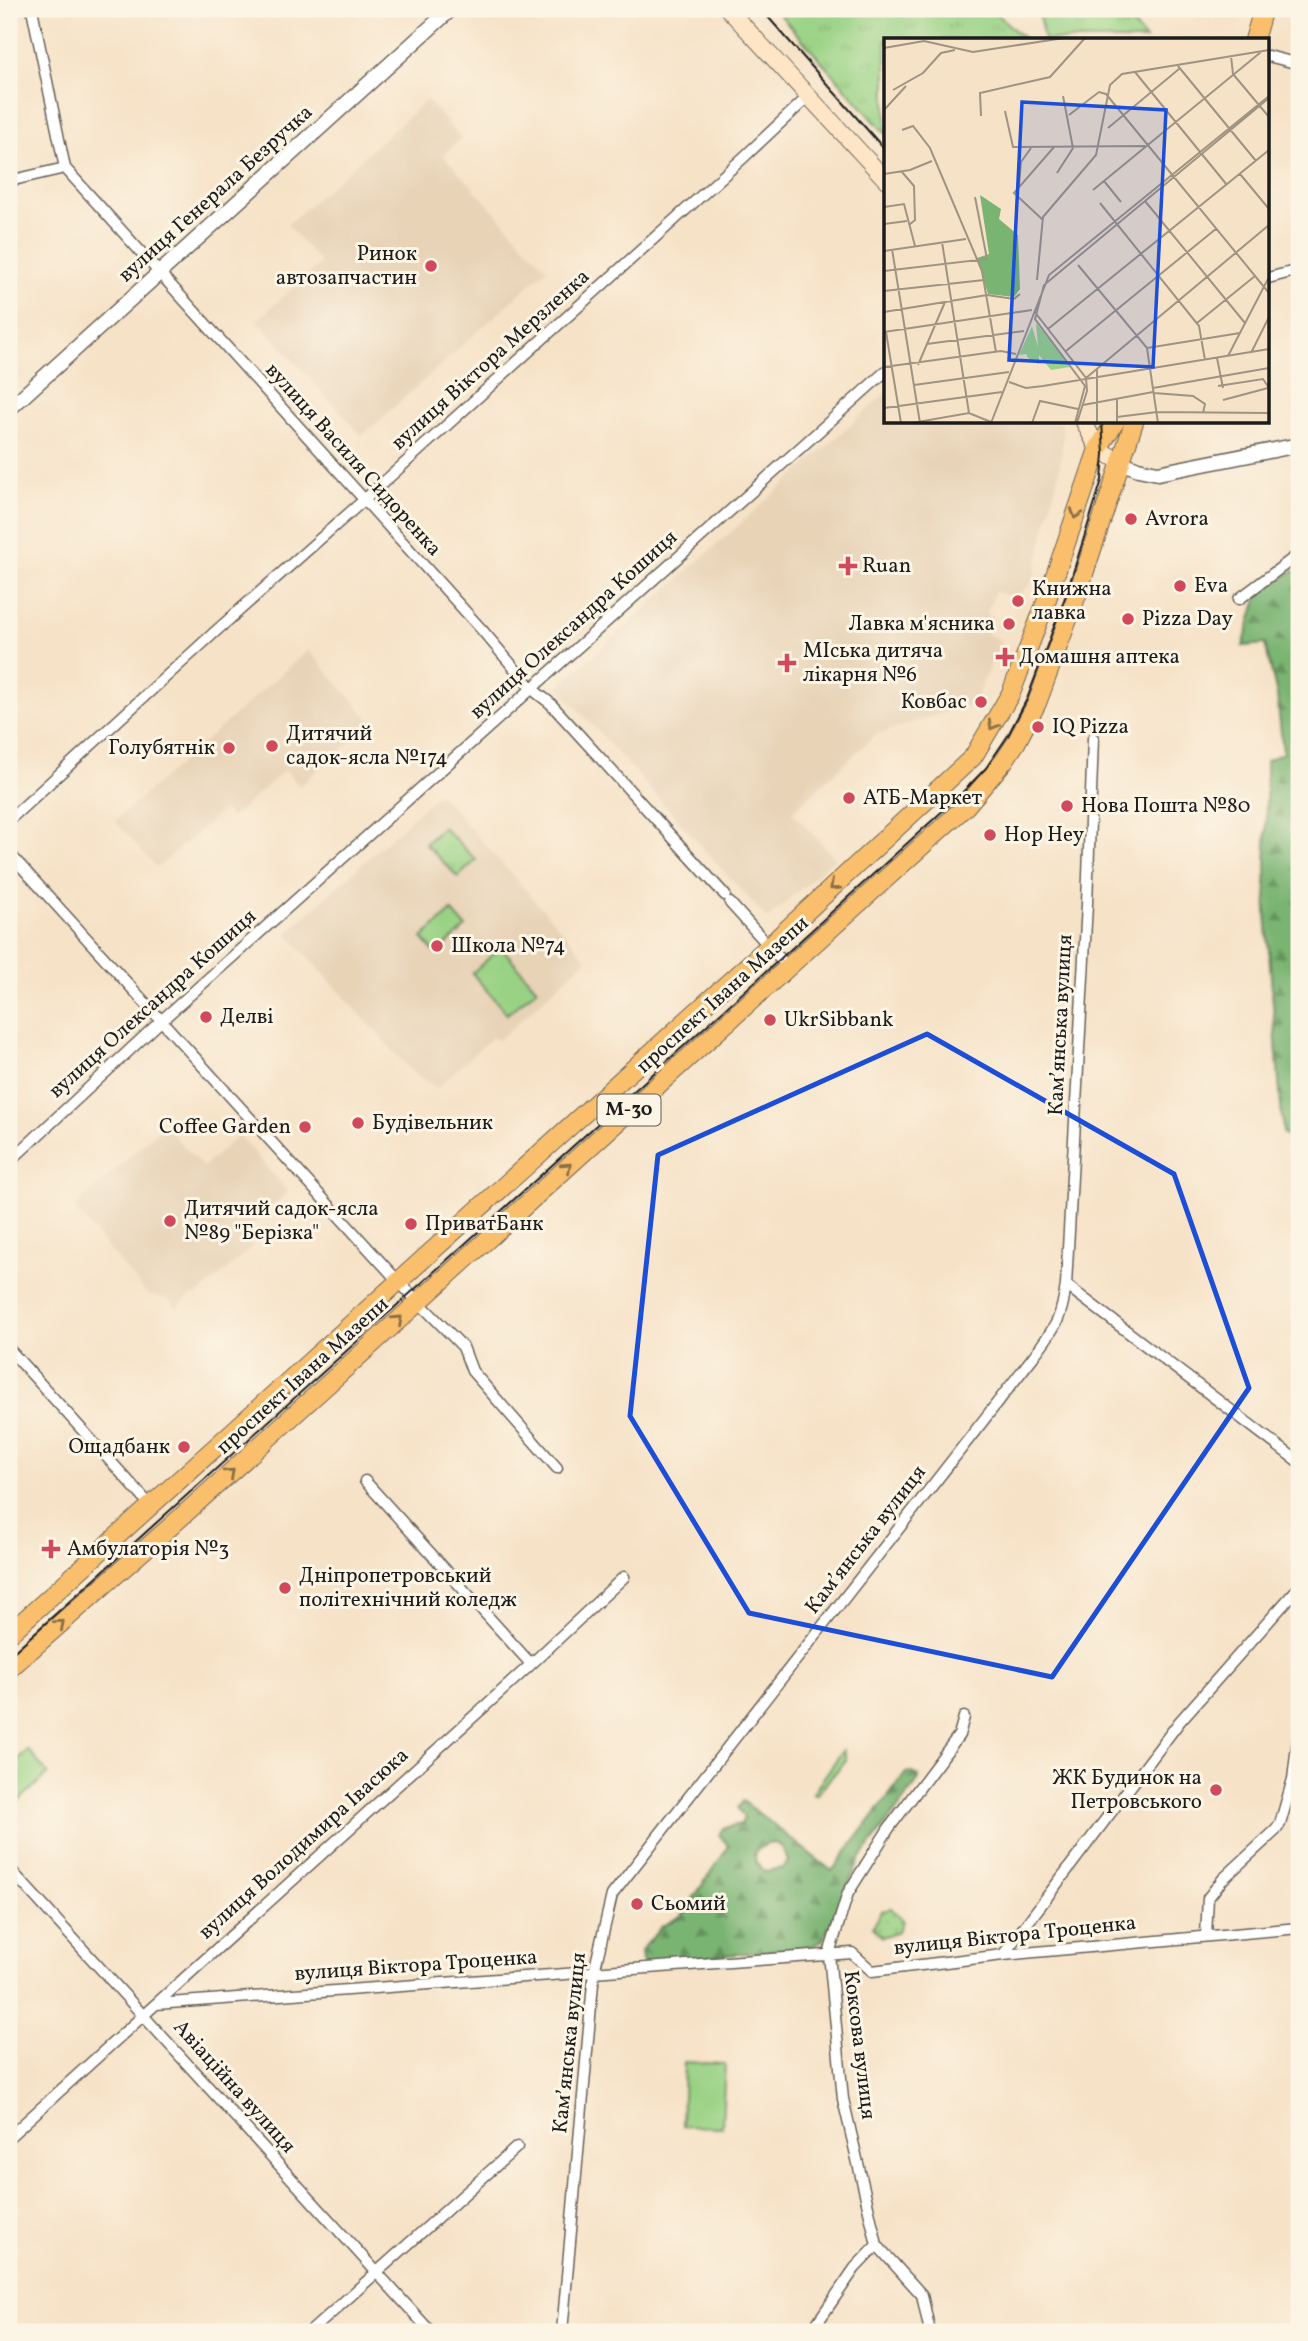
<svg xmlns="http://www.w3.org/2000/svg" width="1308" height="2341" font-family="Vollkorn,serif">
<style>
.built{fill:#e8d3b7}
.grass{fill:url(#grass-dots);stroke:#5a7750;stroke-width:2}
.forest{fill:url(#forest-firs);stroke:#4b6847;stroke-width:2;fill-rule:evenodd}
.park{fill:url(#park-tufts);stroke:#5a7750;stroke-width:2}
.garden{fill:#99d284;stroke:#5a7750;stroke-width:2}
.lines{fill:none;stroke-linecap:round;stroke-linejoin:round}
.minor-casing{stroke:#686158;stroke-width:13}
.tertiary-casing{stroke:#686158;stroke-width:17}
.secondary-casing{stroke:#686158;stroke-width:18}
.trunk-casing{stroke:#686158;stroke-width:20}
.minor{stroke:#fff;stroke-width:10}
.tertiary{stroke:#fff;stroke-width:14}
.secondary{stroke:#fde5c5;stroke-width:16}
.trunk{stroke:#f9bf6d;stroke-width:18}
.tram{stroke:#1c1c1c;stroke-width:2}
.oneway{stroke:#8a6e44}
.marked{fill:none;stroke:#1d4ed8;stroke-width:5;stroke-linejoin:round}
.poi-dot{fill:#d1495b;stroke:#fcf5e5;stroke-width:2.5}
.labels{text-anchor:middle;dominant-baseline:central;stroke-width:6;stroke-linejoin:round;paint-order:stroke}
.shield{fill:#fcf5e5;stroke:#5f5d58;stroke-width:2}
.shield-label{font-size:19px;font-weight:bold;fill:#1c1c1c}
.street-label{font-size:21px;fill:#1c1c1c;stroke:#fcf5e5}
.poi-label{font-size:21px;fill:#1c1c1c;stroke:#fcf5e5;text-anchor:start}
.inset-road{fill:none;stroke:#9f9383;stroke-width:2}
.view{fill:#1d4ed8;fill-opacity:0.15;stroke:#1d4ed8;stroke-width:3.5}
.inset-edge{fill:none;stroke:#1c1c1c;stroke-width:3.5}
</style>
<defs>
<pattern id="grass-dots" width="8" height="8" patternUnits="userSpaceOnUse" patternTransform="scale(1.75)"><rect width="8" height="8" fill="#99d284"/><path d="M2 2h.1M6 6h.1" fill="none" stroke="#83b471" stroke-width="1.8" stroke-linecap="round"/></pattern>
<pattern id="forest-firs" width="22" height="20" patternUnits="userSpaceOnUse" patternTransform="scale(1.75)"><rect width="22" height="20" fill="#7ab472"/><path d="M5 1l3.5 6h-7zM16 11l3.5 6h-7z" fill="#63925d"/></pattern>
<pattern id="park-tufts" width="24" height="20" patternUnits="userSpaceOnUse" patternTransform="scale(1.75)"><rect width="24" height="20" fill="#99d284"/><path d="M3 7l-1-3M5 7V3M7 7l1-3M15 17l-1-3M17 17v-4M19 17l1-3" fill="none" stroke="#83b471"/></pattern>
</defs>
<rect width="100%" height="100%" fill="#fcf5e5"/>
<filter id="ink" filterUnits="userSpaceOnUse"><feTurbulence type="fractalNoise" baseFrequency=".0143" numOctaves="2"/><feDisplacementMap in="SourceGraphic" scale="14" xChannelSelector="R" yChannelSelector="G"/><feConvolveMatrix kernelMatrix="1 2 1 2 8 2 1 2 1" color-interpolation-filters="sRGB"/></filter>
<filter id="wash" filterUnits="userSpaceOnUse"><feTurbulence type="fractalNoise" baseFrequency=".00686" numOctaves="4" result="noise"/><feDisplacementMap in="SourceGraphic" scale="28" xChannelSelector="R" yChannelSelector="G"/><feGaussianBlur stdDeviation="1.57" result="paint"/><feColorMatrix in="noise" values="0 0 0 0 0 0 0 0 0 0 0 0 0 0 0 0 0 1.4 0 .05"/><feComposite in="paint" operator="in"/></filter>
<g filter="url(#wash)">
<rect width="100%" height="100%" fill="#f6e2c7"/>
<path class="built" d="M427 100 461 138 443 155 547 269 362 436 257 320 321 263 287 225Z
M886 393V422H1061L1063 438 1059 472 1033 581 1017 597 995 592 986 614 992 618 986 634 1001 640 974 703 875 735 792 812 835 858 767 919 558 687Z
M308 650 372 722 300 786 285 770 231 818 223 810 157 868 115 821Z
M439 793 587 959 499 1040 492 1037 437 1088 412 1072 287 933Z
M164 1125 203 1167 239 1135 288 1192 242 1233 253 1247 198 1295 189 1296 177 1308 168 1299 148 1295 74 1208Z"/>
<path class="grass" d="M843 1750 846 1760 816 1795 813 1793Z
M891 1908 903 1921 898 1931 882 1937 872 1927 881 1911Z"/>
<path class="forest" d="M1293 571H1299V1146L1283 1133 1266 913V761L1283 753 1277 695 1265 644 1243 646 1258 595Z
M911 1772 919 1776V1780L860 1859 823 1940 811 1947 646 1963 642 1960 641 1951 661 1927 681 1916 729 1846 719 1835 723 1828 741 1824 744 1818 738 1808 743 1801 832 1871 906 1773ZM775 1843 782 1847 788 1861 784 1868 764 1871 756 1862 754 1853 766 1844Z"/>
<path class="park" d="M775 9H981L988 13 994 11 1025 40H886V134Z
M1038 9H1119L1135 13 1132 23 1146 40H1044Z
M443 827 476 860 458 877 425 844Z"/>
<path class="garden" d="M452 911 466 927 436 954 422 938Z
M501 947 537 989 507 1014 472 973Z
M28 1750 48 1774 9 1810V1767Z
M684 2062 725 2064 722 2127 682 2126Z"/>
</g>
<g filter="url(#ink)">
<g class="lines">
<g class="minor-casing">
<path id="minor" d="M32 9 65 168 482 630 532 689 550 703 725 895
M1268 56 1299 64
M9 181 65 168
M1268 278 1299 270
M1239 599 1295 557H1299
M9 820 216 631 364 500 743 158 810 95
M9 853 397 1280 463 1347 472 1371 557 1468
M730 903 788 967
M9 1162 162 1020 886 371
M1066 1285 1299 1462
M9 1349 151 1506
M365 1481 531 1664
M9 1868 431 2332
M1206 1935 1208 1898 1223 1879 1276 1830 1280 1824 1293 1779 1299 1730
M1003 1955 1180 1721 1299 1587
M156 2004 852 1953 872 1971 1003 1955 1299 1928
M9 2137 527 1668 624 1577
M310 2332 517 2147
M562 2332 594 1972 612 1895 1033 1357C1055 1327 1061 1322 1066 1285L1087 904 1093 738
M811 2332 855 2268 877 2245
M930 2332 922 2295 877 2245 843 2099 829 1954 848 1893 889 1828 959 1735 964 1717"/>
</g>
<g class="tertiary-casing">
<path id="tertiary" d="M9 409 451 9
M1121 462 1138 469 1158 473 1299 445"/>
</g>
<g class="secondary-casing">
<path id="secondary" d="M728 9 886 180
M1084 422 1098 449 1121 462"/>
</g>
<g class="trunk-casing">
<path id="trunk" d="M1254 40 1263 9
M9 1634 769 946 973 757 1011 693 1046 602 1098 449 1115 422
M9 1669 169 1528 966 806 1004 761 1016 743 1037 703 1077 595 1134 422"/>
</g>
<use href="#minor" class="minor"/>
<use href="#tertiary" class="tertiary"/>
<use href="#secondary" class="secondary"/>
<use href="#trunk" class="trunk"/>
<path class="tram" d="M761 9 886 151
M9 1656 780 959 958 797 986 768 1007 737 1027 699 1067 592 1102 480 1104 454 1102 422"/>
</g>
<defs><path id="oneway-chevron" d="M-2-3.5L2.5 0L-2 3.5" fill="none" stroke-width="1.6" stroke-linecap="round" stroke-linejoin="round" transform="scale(1.75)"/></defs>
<g class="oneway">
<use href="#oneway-chevron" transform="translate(1076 514) rotate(109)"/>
<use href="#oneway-chevron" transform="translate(993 725) rotate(119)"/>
<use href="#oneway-chevron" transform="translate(834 886) rotate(138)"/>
<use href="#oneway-chevron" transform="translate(567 1167) rotate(-42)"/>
<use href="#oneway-chevron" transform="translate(398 1320) rotate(-43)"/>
<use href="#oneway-chevron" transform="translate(230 1473) rotate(-42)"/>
<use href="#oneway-chevron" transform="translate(60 1624) rotate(-41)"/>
</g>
</g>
<path class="marked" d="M927 1034 1174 1174 1249 1388 1052 1677 749 1613 630 1416 658 1155Z"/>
<g class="poi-dot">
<circle cx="431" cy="266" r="7"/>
<circle cx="1131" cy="519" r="7"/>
<path d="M844.5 555.5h7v7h7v7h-7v7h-7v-7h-7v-7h7z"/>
<circle cx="1180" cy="586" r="7"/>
<circle cx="1018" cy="601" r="7"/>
<circle cx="1128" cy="619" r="7"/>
<circle cx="1009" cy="624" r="7"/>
<path d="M1001.5 646.5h7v7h7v7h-7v7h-7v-7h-7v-7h7z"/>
<path d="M783.5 652.5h7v7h7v7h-7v7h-7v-7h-7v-7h7z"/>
<circle cx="981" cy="702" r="7"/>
<circle cx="1038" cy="727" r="7"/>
<circle cx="272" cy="746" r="7"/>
<circle cx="229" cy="748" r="7"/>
<circle cx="849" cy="798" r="7"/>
<circle cx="1067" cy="806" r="7"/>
<circle cx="990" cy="835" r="7"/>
<circle cx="437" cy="946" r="7"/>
<circle cx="206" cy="1017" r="7"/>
<circle cx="770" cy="1020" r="7"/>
<circle cx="358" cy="1123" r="7"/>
<circle cx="305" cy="1127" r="7"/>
<circle cx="170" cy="1221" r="7"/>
<circle cx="411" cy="1224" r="7"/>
<circle cx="184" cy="1447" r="7"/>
<path d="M47.5 1538.5h7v7h7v7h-7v7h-7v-7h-7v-7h7z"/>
<circle cx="285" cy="1588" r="7"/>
<circle cx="1216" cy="1790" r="7"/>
<circle cx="637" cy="1904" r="7"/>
</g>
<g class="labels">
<rect class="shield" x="597.5" y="1094.5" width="63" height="31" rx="5"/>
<g class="shield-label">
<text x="629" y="1110">М-30</text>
</g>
<g class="street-label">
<text transform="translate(216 194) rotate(-42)">вулиця Генерала Безручка</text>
<text transform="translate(491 360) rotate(-42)">вулиця Віктора Мерзленка</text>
<text transform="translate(353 460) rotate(48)">вулиця Василя Сидоренка</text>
<text transform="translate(574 625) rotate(-42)">вулиця Олександра Кошиця</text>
<text transform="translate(723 995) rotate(-42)">проспект Івана Мазепи</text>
<text transform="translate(153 1004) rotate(-42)">вулиця Олександра Кошиця</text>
<text transform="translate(1061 1025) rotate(-87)">Камʼянська вулиця</text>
<text transform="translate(303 1376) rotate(-42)">проспект Івана Мазепи</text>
<text transform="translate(866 1540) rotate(-52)">Камʼянська вулиця</text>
<text transform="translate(304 1844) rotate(-42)">вулиця Володимира Івасюка</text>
<text transform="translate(1015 1936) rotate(-6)">вулиця Віктора Троценка</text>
<text transform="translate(416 1966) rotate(-4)">вулиця Віктора Троценка</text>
<text transform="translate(570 2043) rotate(-84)">Камʼянська вулиця</text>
<text transform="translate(859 2045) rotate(83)">Коксова вулиця</text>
<text transform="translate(234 2087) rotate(48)">Авіаційна вулиця</text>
</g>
<g class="poi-label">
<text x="417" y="254" text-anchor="end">Ринок<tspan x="417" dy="24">автозапчастин</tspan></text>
<text x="1145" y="519">Avrora</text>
<text x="862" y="566">Ruan</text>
<text x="1194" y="586">Eva</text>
<text x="1032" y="589">Книжна<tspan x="1032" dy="24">лавка</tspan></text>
<text x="1142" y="619">Pizza Day</text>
<text x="995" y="624" text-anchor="end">Лавка м'ясника</text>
<text x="803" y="651">МІська дитяча<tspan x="803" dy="24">лікарня №6</tspan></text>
<text x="1019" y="657">Домашня аптека</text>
<text x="967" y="702" text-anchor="end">Ковбас</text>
<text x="1052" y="727">IQ Pizza</text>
<text x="286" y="734">Дитячий<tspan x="286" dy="24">садок-ясла №174</tspan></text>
<text x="215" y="748" text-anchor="end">Голубятнік</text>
<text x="863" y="798">АТБ-Маркет</text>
<text x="1081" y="806">Нова Пошта №80</text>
<text x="1004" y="835">Hop Hey</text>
<text x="451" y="946">Школа №74</text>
<text x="220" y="1017">Делві</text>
<text x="784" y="1020">UkrSibbank</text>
<text x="372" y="1123">Будівельник</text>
<text x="291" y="1127" text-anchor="end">Coffee Garden</text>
<text x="184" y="1209">Дитячий садок-ясла<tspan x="184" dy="24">№89 "Берізка"</tspan></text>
<text x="425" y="1224">ПриватБанк</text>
<text x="170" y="1447" text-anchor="end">Ощадбанк</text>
<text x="67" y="1549">Амбулаторія №3</text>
<text x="299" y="1576">Дніпропетровський<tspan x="299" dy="24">політехнічний коледж</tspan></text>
<text x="1202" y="1778" text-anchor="end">ЖК Будинок на<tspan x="1202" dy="24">Петровського</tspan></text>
<text x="651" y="1904">Сьомий</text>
</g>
</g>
<g transform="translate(884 38)">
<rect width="385" height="385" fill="#f6e2c7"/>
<path d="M96 157 117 171 115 181 134 197 136 251 130 259 104 256 93 220 105 216Z" fill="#7ab472"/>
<path d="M152 285 187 328 186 329 167 332 155 317V326L146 323 142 316 135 317 148 288 154 309Z" fill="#99d284"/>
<path class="inset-road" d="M0 10 40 3 89 14 180 0M347 18 349 36 385 79M294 28 372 123M251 34 343 147M9 52 39 35 57 15 71 12M0 72 22 48M121 73 129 109 261 108M185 77 215 54 222 56 385 255M97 78 96 55 166 39 201 0M224 90 295 31M18 92 29 88 46 110 98 233 112 314M18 134 30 148 31 182 25 187M173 135 189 110 179 58M0 136 26 132 48 123M356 136 385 171M220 143 237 164M135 148 137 124 147 110M209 152 377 14M261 163 361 285M216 165 315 288 321 322M0 169 20 166 31 208M159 182 130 155 170 109M0 186 23 183M58 204 85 375M8 211 36 385M0 213 82 201M194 227 263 310 274 385M0 233 103 221 91 159M153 242 159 179 212 117 226 47 238 36 385 12M0 253 100 242M150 273 202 340 203 353 193 385M0 274 103 257 130 261 136 256M313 285 371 238M164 291 385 112M0 294 148 272M2 294 17 385M43 306 140 293M263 310 356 295M182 313 333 190M367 315 385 279M344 318 385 239M333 320 339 350M34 327 61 264M0 329 117 313 132 316M202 340 385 187M125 344 142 350 159 348 385 311M30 347 125 334M334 348 379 341 385 350M269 350 385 330M270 355 309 358 321 366 319 375M233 361V385M339 362 384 350M199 367 269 354M0 370 118 354M233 379 273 374 385 375M28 385 85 375 107 384M107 385 165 237 385 58M148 385 156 363 194 371M191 385 201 348 151 281 160 247 385 60M213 385V331"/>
<path class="view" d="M138 64 282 72 269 329 125 322Z"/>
<rect width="385" height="385" class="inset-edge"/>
</g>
<rect width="1308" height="2341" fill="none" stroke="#fcf5e5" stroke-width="35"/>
</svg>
